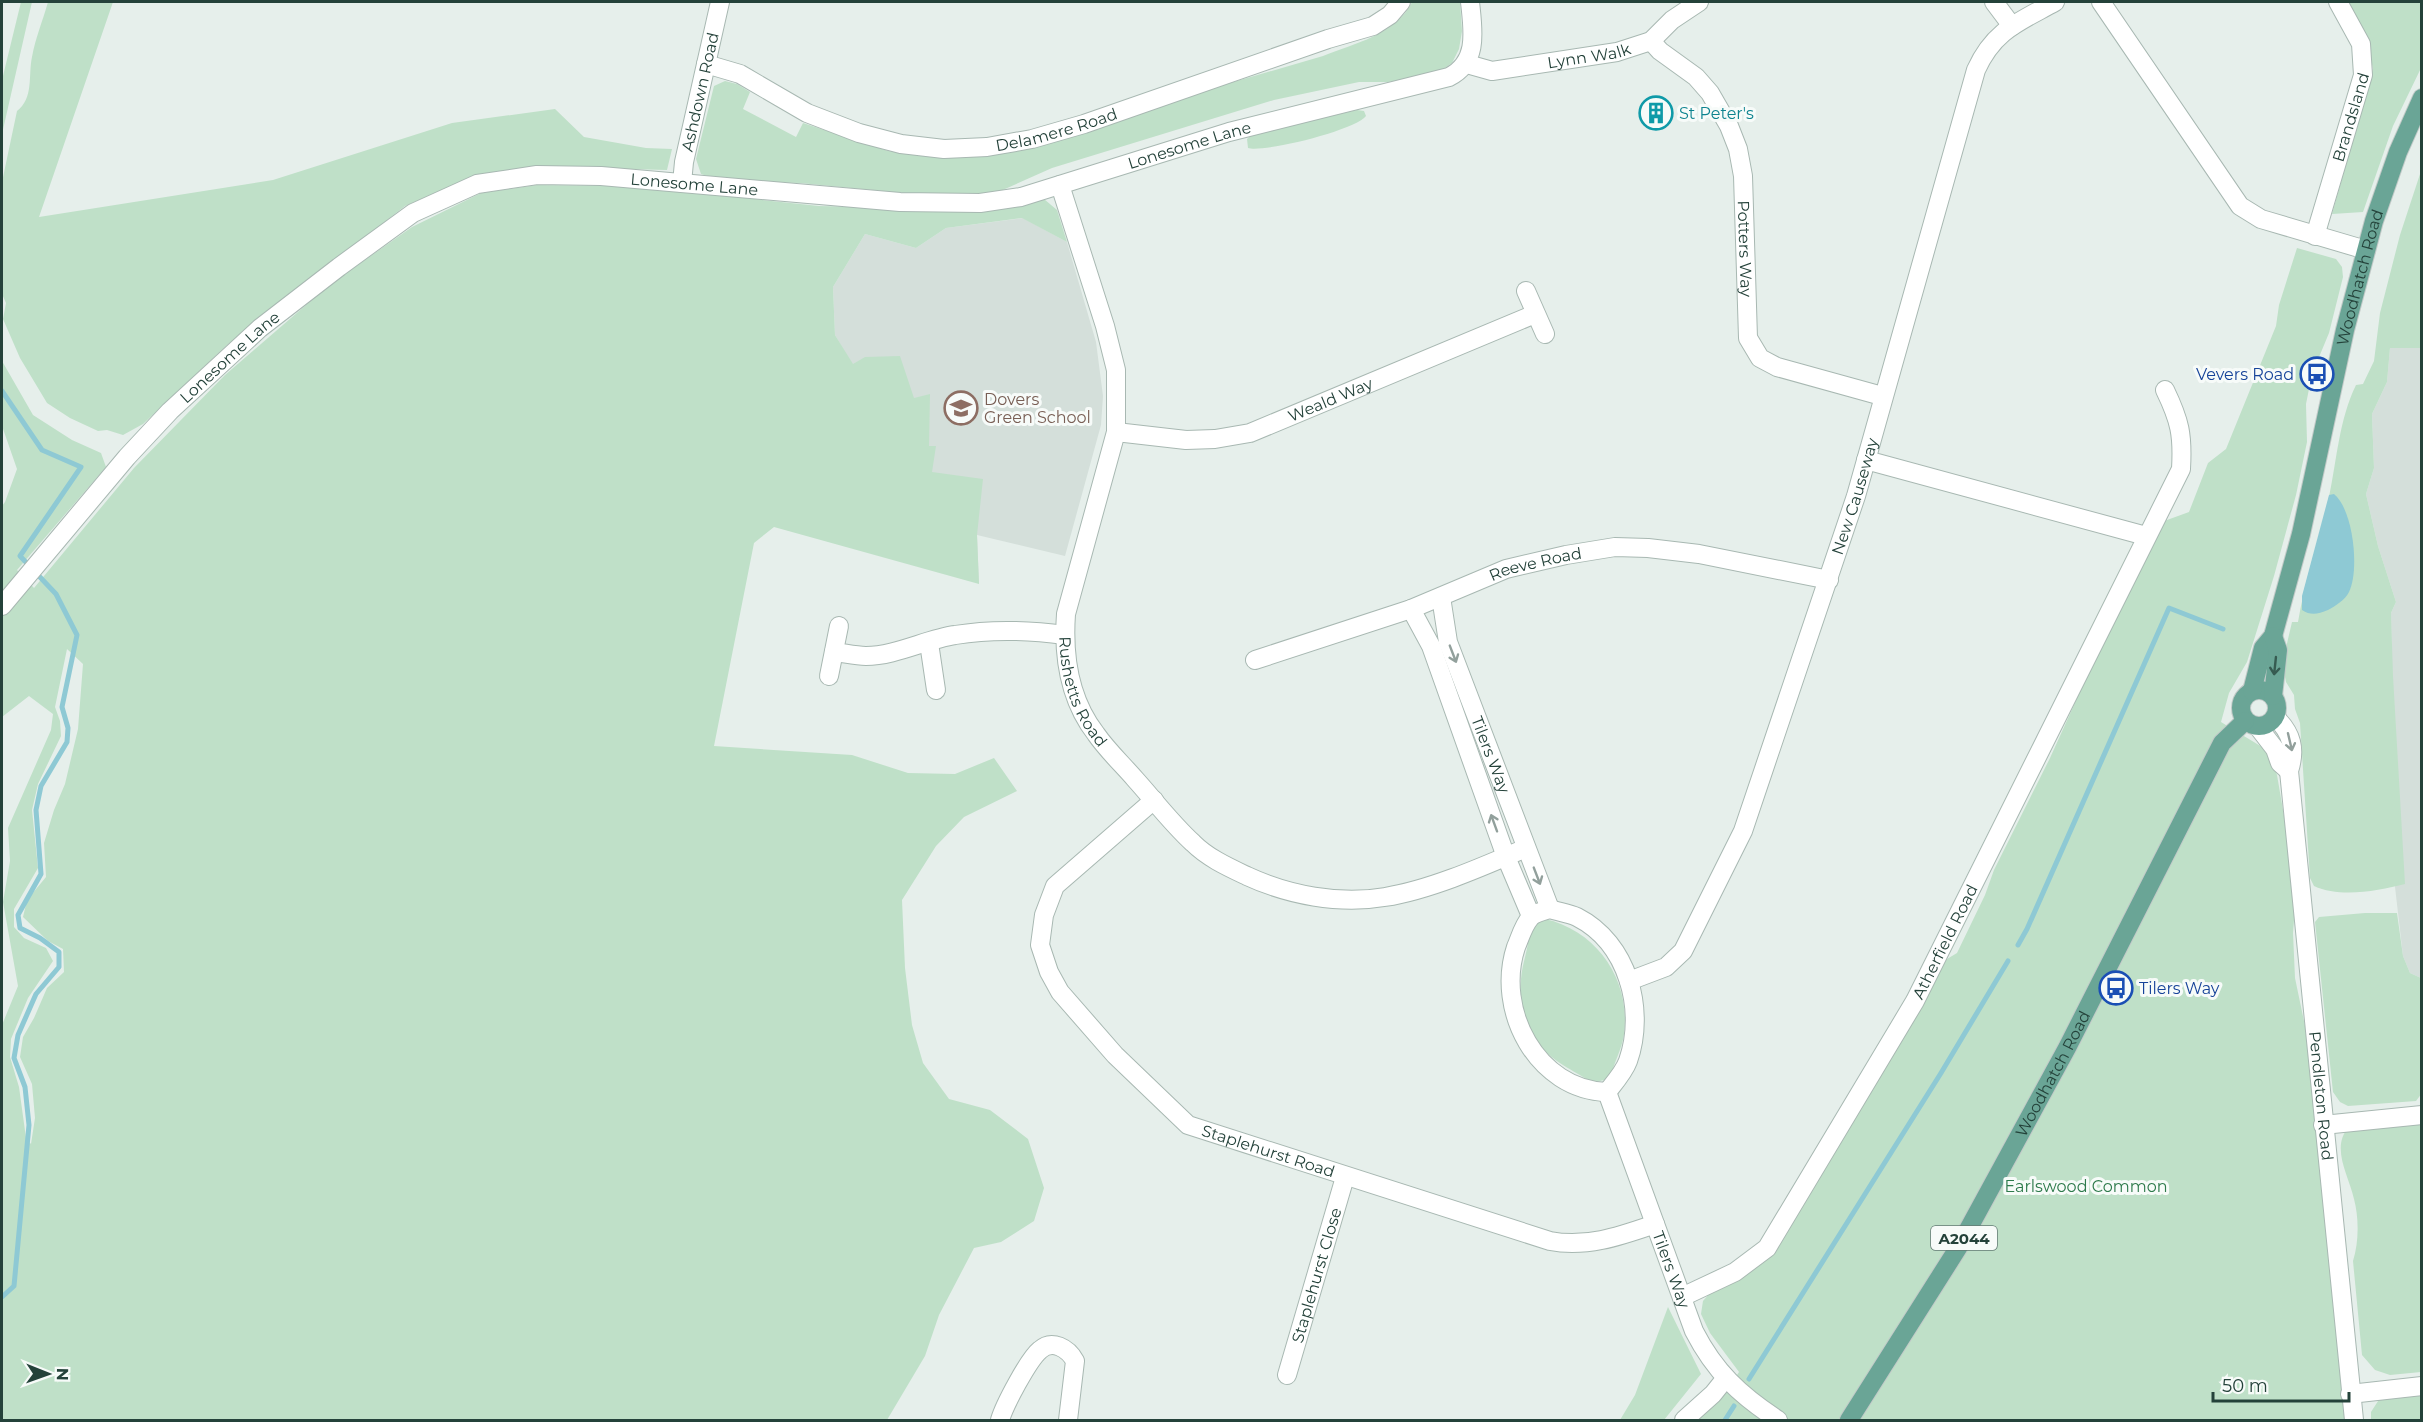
<svg xmlns="http://www.w3.org/2000/svg" width="2423" height="1422" font-family="Montserrat,sans-serif">
<style>
.built{fill:#d4dfda}
.green{fill:#bfe0c8;fill-rule:evenodd}
.water{fill:#8ec9d4}
.lines{fill:none;stroke-linecap:round;stroke-linejoin:round}
.stream{stroke:#8ec9d4;stroke-width:5}
.minor-casing{stroke:#a8b8b2;stroke-width:20}
.tertiary-casing{stroke:#a8b8b2;stroke-width:20}
.primary-casing{stroke:#c2cac8;stroke-width:20}
.minor{stroke:#fff;stroke-width:18}
.tertiary{stroke:#fff;stroke-width:18}
.primary{stroke:#6aa596;stroke-width:18}
.oneway{stroke:#92a09c}
.oneway2{stroke:#365b51}
.labels{text-anchor:middle;dominant-baseline:central;stroke-width:6;stroke-linejoin:round;paint-order:stroke}
.shield{fill:#f7fbf9;stroke:#637a73;stroke-width:1.5}
.shield-label{font-size:15px;font-weight:bold;fill:#24423a}
.street-label{font-size:16px;fill:#24423a;stroke:#f7fbf9}
.culture-label{font-size:16px;fill:#0d838f;stroke:#f7fbf9;text-anchor:start}
.transit-label{font-size:16px;fill:#164399;stroke:#f7fbf9;text-anchor:end}
.education-label{font-size:16px;fill:#785e54;stroke:#f7fbf9;text-anchor:start}
.park-label{font-size:16px;fill:#2d7a4b;stroke:#f7fbf9}
</style>
<rect width="100%" height="100%" fill="#e6efeb"/>
<path class="built" d="M2421 171V978L2410 973 2403 956 2395 887 2391 613 2396 602 2378 546 2366 494 2374 468 2372 414 2387 382 2393 313Z
M1023 218 1067 242 1096 342 1103 396 1101 425 1065 556 977 535 979 584 835 335 833 287 865 234 916 248 946 228Z"/>
<path class="green" d="M21 2H32L2 134V80Z
M48 2H113L39 217 273 180 452 123 555 109 584 137 646 148 672 149 667 170 548 167 475 176 405 206 227 345 143 424 123 435 107 430 98 431 70 418 47 403 20 358 3 319 6 303 2 294V182L17 111C34 98 28 76 32 57 35 39 43 20 48 2Z
M1412 2H1460L1462 31 1459 49 1452 63 1436 74 1388 82H1359L1274 100 1052 168 996 193 924 195 800 183 724 181 701 174 696 159 714 86 725 81 737 84 750 92 743 109 796 137 803 123 888 151 932 157H976L1323 56C1353 44 1397 34 1412 2Z
M2343 2H2421V68L2393 126 2363 212 2332 214 2373 69 2368 44Z
M1357 110 1364 111 1366 116C1356 130 1264 153 1248 148L1247 139 1252 134Z
M2421 171V348H2390L2387 382 2372 414 2374 468 2366 494 2378 546 2396 602 2391 613 2393 676 2405 884C2378 891 2340 898 2314 886L2310 878 2300 723 2295 709 2294 695 2286 682 2284 672 2285 652 2292 622H2298C2305 580 2319 539 2329 497 2337 459 2339 420 2356 385L2363 384 2374 361 2380 313 2400 235Z
M537 185 632 186 819 206 900 208 1044 199 1057 210 1067 242 1022 218 946 228 916 248 865 234 833 287 835 335 853 364 865 357 900 356 914 398 930 394 929 446H936L932 472 983 479 977 535 979 584 774 527 754 543 714 746 852 755 908 773 955 774 994 758 1017 791 964 817 936 846 902 900 905 968 912 1025 923 1063 949 1099 990 1110 1028 1139 1044 1188 1034 1221 1001 1242 974 1248 939 1315 925 1356 887 1420H2V1025L18 986 3 902 10 861 8 828 51 730 53 714 29 696 2 717V506L5 502 17 469 2 426V361L33 415 72 440 101 453 106 467 17 570 34 588 134 468 225 375 328 286 412 227 481 193ZM67 649 83 664 78 729 65 784 54 810 44 843 46 877 27 900 23 917 48 941 63 949 64 972 47 988 34 1018 23 1037 20 1057 32 1084 35 1118 31 1144 26 1138 19 1087 10 1057 11 1039 28 998 53 961 46 948 24 938 14 927V909L38 868 32 810 38 784 61 736 60 721 55 707Z
M2297 248 2336 259 2342 267 2343 277 2329 333 2312 374 2306 404 2307 442 2296 495 2274 576 2247 662 2229 693 2221 722 2262 747 2272 760 2277 775 2290 851 2295 908 2293 933 2295 978 2305 1026 2347 1420H1693L1723 1396 1739 1372 1710 1333 1701 1314 1703 1301 1715 1287 1770 1254 1805 1203 1947 959 1957 953 1985 895 1994 870 2050 758 2156 524 2189 512 2208 463 2226 449 2276 326 2279 305Z
M2365 913H2397L2403 956 2410 973 2421 978 2422 1093 2416 1101 2348 1106 2340 1102 2333 1092 2315 922 2319 917Z
M1545 919C1598 931 1631 981 1624 1034 1622 1050 1613 1063 1611 1078L1593 1083C1579 1074 1553 1061 1543 1049 1527 1030 1519 1004 1521 979 1522 962 1530 946 1529 929L1536 922Z
M2421 1117V1372L2390 1375 2375 1370 2362 1355 2353 1261C2359 1242 2359 1218 2354 1199 2349 1176 2330 1147 2349 1127Z
M1668 1307 1701 1374 1664 1420H1620L1635 1395Z
M2421 1390V1420H2371V1412L2380 1398Z"/>
<path class="water" d="M2334 494C2353 509 2360 570 2349 592 2345 600 2335 606 2328 610 2318 614 2311 616 2302 610V596L2329 495Z"/>
<g class="lines">
<path class="stream" d="M2 391 42 450 81 467 20 556 56 594 77 635 62 707 68 728 67 742 41 786 36 810 41 874 18 915 20 928 40 938 59 952V967L36 994 18 1035 14 1058 25 1087 29 1125 14 1286 2 1297
M2018 945 2027 929 2169 608 2223 629
M1749 1379 1941 1073 2008 961
M1725 1420 1734 1406"/>
<g class="minor-casing">
<g id="minor">
<path d="M1994 2 2012 26"/>
<path d="M2101 2 2240 206 2261 219 2366 250"/>
<path id="s1" d="M1651 41 1660 51 1696 77 1710 93 1729 126 1738 149 1743 176 1748 338 1760 358 1777 367 1882 396"/>
<path id="s2" d="M706 64 740 74 807 113 859 133 901 144 944 149 987 147 1032 139 1084 124 1328 39 1373 26 1390 15 1401 2"/>
<path id="s3" d="M1467 64 1492 71 1617 52 1651 41 1672 20 1699 2"/>
<path id="s4" d="M682 183 684 162 720 2"/>
<path id="s5" d="M1060 185 1105 326 1116 370V432L1066 614C1063 656 1069 699 1096 734 1107 750 1122 764 1135 779 1154 800 1172 824 1193 843 1208 858 1228 867 1247 876 1288 895 1339 905 1385 897 1430 890 1484 866 1526 848"/>
<path id="s6" d="M2315 236 2363 75 2361 44 2338 2"/>
<path d="M1526 291 1545 334"/>
<path id="s7" d="M1116 432 1186 440 1215 439 1250 433 1535 314"/>
<path d="M1866 460 2146 536"/>
<path id="s8" d="M1441 597 1448 642 1550 909"/>
<path d="M1411 609 1431 646 1506 857 1531 916"/>
<path d="M929 643 936 690"/>
<path d="M834 652C844 653 855 656 866 656 895 656 927 639 955 635 991 629 1028 630 1065 635"/>
<path id="s9" d="M1255 660 1411 609 1506 569 1566 555 1615 547 1648 548 1699 554 1829 580"/>
<path d="M829 676 839 626"/>
<path id="s10" d="M1154 800 1055 886 1044 915 1040 945 1049 972 1060 992 1115 1055 1188 1125 1550 1241C1587 1248 1620 1236 1655 1224"/>
<path d="M1550 909C1559 912 1569 913 1577 917 1628 943 1646 1010 1628 1061 1624 1072 1615 1082 1607 1092 1537 1090 1495 1010 1516 947 1520 938 1523 926 1530 918 1534 913 1544 911 1550 909Z"/>
<path id="s11" d="M1629 981 1666 967 1683 951 1743 831 1856 496 1976 70C1994 30 2019 22 2055 2"/>
<path id="s12" d="M1607 1092 1694 1331C1715 1372 1740 1395 1778 1420"/>
<path d="M2323 1125 2422 1115"/>
<path id="s13" d="M1682 1297 1735 1272 1767 1248 1915 1001 2181 469C2183 435 2180 421 2165 390"/>
<path id="s14" d="M1287 1375 1345 1177"/>
<path d="M2350 1394 2422 1386"/>
<path d="M1000 1420C1004 1406 1028 1360 1040 1350 1052 1339 1068 1348 1075 1361L1068 1420"/>
<path d="M1684 1420 1713 1394 1725 1379"/>
</g>
</g>
<g class="tertiary-casing">
<g id="tertiary">
<path id="s15" d="M2 606 127 457 170 411 260 328 339 267 413 213 477 184 537 175 601 176 900 202 980 203 1021 197 1229 132 1449 77C1479 62 1473 30 1470 2"/>
<path id="s16" d="M2275 717C2292 733 2296 749 2289 771L2354 1420"/>
<path d="M2258 727 2275 749 2280 763 2289 771"/>
</g>
</g>
<g class="primary-casing">
<g id="primary">
<circle cx="2259" cy="708" r="18"/>
<path id="s17" d="M2252 691 2263 648 2273 636 2301 534 2345 330 2374 221 2398 152 2422 98"/>
<path d="M2273 696 2278 650 2273 636"/>
<path id="s18" d="M1849 1420 1958 1248 2067 1048 2222 743 2245 721"/>
</g>
</g>
<use href="#minor" class="minor"/>
<use href="#tertiary" class="tertiary"/>
<use href="#primary" class="primary"/>
</g>
<defs><path id="oneway-shaft" d="M-6 0H5M1.5-3L5.5 0L1.5 3" fill="none" stroke-width="1.6" stroke-linecap="round" stroke-linejoin="round" transform="scale(1.5)"/></defs>
<g class="oneway">
<use href="#oneway-shaft" transform="translate(1453 654) rotate(69)"/>
<use href="#oneway-shaft" transform="translate(2290 742) rotate(77)"/>
<use href="#oneway-shaft" transform="translate(1494 823) rotate(-110)"/>
<use href="#oneway-shaft" transform="translate(1537 876) rotate(69)"/>
</g>
<use class="oneway2" href="#oneway-shaft" transform="translate(2275 666) rotate(96)"/>
<defs>
<g id="building-ring" transform="scale(1.725)"><circle r="9.5" fill="#f7fbf9" stroke="#0f9aa8" stroke-width="1.5"/><path d="M-4-6H4V6H1V3H-1V6H-4ZM-2.5-4.3h1.7v1.8h-1.7ZM.8-4.3h1.7v1.8H.8ZM-2.5-1h1.7V.8h-1.7ZM.8-1h1.7V.8H.8Z" fill="#0f9aa8"/></g>
<g id="bus-ring" transform="scale(1.725)"><circle r="9.5" fill="#f7fbf9" stroke="#1a4fb4" stroke-width="1.5"/><path d="M-5-6H5V4H4V6H2V4H-2V6H-4V4H-5ZM-3.5-4V0h7V-4ZM-3.5 1.2v1.5H-2V1.2ZM2 1.2v1.5H3.5V1.2Z" fill="#1a4fb4"/></g>
<g id="school-ring" transform="scale(1.725)"><circle r="9.5" fill="#f7fbf9" stroke="#8d6e63" stroke-width="1.5"/><path d="M0-5L7-2L0 1L-7-2ZM-4 1L0 2.5L4 1V4Q0 6-4 4Z" fill="#8d6e63"/></g>
</defs>
<g fill-rule="evenodd">
<use href="#building-ring" x="1656" y="113"/>
<use href="#bus-ring" x="2317" y="374"/>
<use href="#school-ring" x="961" y="408"/>
<use href="#bus-ring" x="2116" y="988"/>
</g>
<g class="labels">
<rect class="shield" x="1931" y="1226" width="66" height="24" rx="4.5"/>
<g class="shield-label">
<text x="1964" y="1238">A2044</text>
</g>
<g class="street-label">
<text stroke="none"><textPath href="#s3" startOffset="124">Lynn Walk</textPath></text>
<text stroke="none"><textPath href="#s4" startOffset="93">Ashdown Road</textPath></text>
<text stroke="none"><textPath href="#s6" startOffset="124">Brandsland</textPath></text>
<text stroke="none"><textPath href="#s2" startOffset="370">Delamere Road</textPath></text>
<text stroke="none"><textPath href="#s15" startOffset="1364">Lonesome Lane</textPath></text>
<text stroke="none"><textPath href="#s15" startOffset="860">Lonesome Lane</textPath></text>
<text stroke="none"><textPath href="#s1" startOffset="242">Potters Way</textPath></text>
<text stroke="none"><textPath href="#s17" startOffset="429">Woodhatch Road</textPath></text>
<text stroke="none"><textPath href="#s15" startOffset="338">Lonesome Lane</textPath></text>
<text stroke="none"><textPath href="#s7" startOffset="222">Weald Way</textPath></text>
<text stroke="none"><textPath href="#s11" startOffset="550">New Causeway</textPath></text>
<text stroke="none"><textPath href="#s9" startOffset="297">Reeve Road</textPath></text>
<text stroke="none"><textPath href="#s5" startOffset="525">Rushetts Road</textPath></text>
<text stroke="none"><textPath href="#s8" startOffset="166">Tilers Way</textPath></text>
<text stroke="none"><textPath href="#s13" startOffset="453">Atherfield Road</textPath></text>
<text stroke="none"><textPath href="#s18" startOffset="402">Woodhatch Road</textPath></text>
<text stroke="none"><textPath href="#s16" startOffset="386">Pendleton Road</textPath></text>
<text stroke="none"><textPath href="#s10" startOffset="513">Staplehurst Road</textPath></text>
<text stroke="none"><textPath href="#s12" startOffset="189">Tilers Way</textPath></text>
<text stroke="none"><textPath href="#s14" startOffset="104">Staplehurst Close</textPath></text>
</g>
<g class="culture-label">
<text x="1679" y="113">St Peter's</text>
</g>
<g class="transit-label">
<text x="2294" y="374">Vevers Road</text>
<text x="2139" y="988" text-anchor="start">Tilers Way</text>
</g>
<g class="education-label">
<text x="984" y="399">Dovers<tspan x="984" dy="18">Green School</tspan></text>
</g>
<g class="park-label">
<text x="2086" y="1186">Earlswood Common</text>
</g>
</g>
<rect width="2423" height="1422" fill="none" stroke="#24423a" stroke-width="6"/>
<g transform="translate(48 1374) rotate(91)" stroke="#f7fbf9" stroke-width="4.5" paint-order="stroke">
<path d="M0-4.5L10 22L0 15L-10 22Z" fill="#24423a"/>
<text y="-9" font-size="16" font-weight="bold" text-anchor="middle" fill="#24423a">N</text>
</g>
<path d="M2213 1392v9h136v-9" fill="none" stroke="#24423a" stroke-width="3"/>
<text x="2222" y="1392" font-size="18" fill="#24423a" stroke="#f7fbf9" stroke-width="4.5" paint-order="stroke">50 m</text>
</svg>
